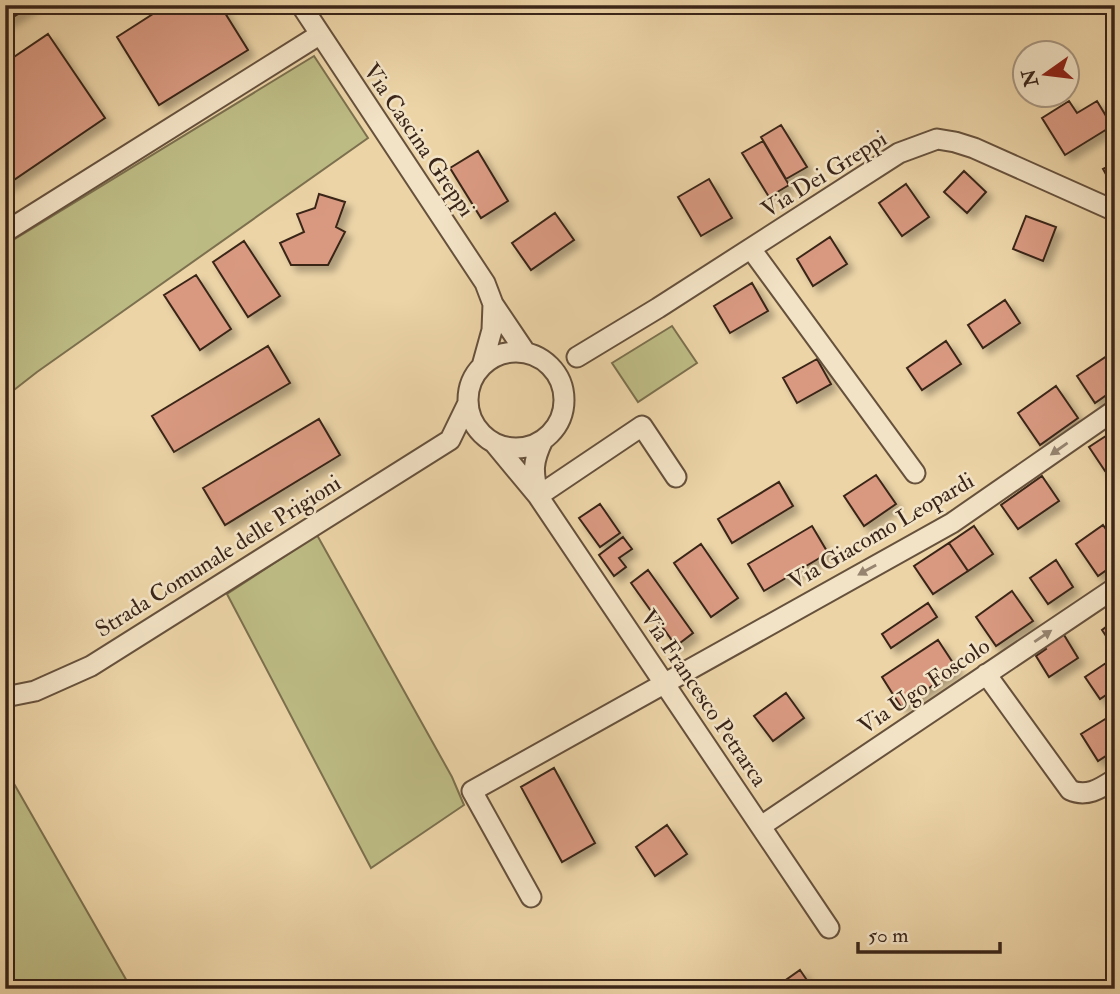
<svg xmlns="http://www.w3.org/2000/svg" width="1120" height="994" font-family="'IM FELL Double Pica',serif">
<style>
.green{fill:#bdbb84;stroke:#7c704e;stroke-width:2}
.building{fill:#d89980;stroke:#3a2519;stroke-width:2;filter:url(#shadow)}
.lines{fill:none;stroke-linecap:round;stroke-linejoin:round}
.street-casing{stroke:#66513c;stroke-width:23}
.street{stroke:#f3e3c6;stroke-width:19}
.oneway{fill:#968470}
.labels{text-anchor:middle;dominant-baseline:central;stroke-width:5;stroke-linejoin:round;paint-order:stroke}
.street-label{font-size:23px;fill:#3a2519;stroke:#f3e3c6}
</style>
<defs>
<filter id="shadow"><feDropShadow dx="6" dy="6" stdDeviation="3.5" flood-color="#0004"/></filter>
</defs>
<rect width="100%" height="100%" fill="#ecd4a7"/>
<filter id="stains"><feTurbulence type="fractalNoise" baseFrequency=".00286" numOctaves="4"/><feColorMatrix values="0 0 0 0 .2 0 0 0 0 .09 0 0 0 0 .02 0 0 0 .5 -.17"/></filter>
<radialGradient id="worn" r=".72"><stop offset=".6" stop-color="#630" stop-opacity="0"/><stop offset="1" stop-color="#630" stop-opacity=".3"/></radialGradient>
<path class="green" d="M314 56 368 138 37 372 5 397V245Z
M672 326 697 363 638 402 612 363Z
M317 535 452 777 464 805 371 868 227 594Z
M5 768 128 983 119 989H5Z"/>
<path class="building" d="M5 5H33L5 22Z
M167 5H220L248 50 159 105 117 37Z
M48 34 105 118 5 186V63Z
M1069 101 1077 113 1097 101 1112 126 1065 155 1042 118Z
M781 125 807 167 786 179 761 137Z
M763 141 789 185 769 197 742 153Z
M478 151 508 201 481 218 450 168Z
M1115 163V186L1113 187 1103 169Z
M964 171 986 192 967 213 944 192Z
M709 179 732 218 701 236 678 197Z
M906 184 929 217 902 236 879 203Z
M319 194 345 202 336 227 345 232 328 265H291L280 243 304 232 297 214 315 208Z
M555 213 574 240 531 270 512 243Z
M1026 216 1056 227 1043 261 1013 249Z
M830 237 847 264 813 286 797 259Z
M244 241 280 296 248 317 213 262Z
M196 275 231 329 200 350 164 295Z
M752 283 768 311 730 333 714 306Z
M1005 300 1020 323 983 348 968 325Z
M946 341 961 364 922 390 907 368Z
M268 346 290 383 174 452 152 416Z
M1107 356 1115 368V389L1095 403 1077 376Z
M817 359 831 384 797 403 783 378Z
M1056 386 1078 418 1040 445 1018 413Z
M319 419 340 455 225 525 203 488Z
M1115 430V465L1105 471 1089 447Z
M876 475 896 504 864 526 844 496Z
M1042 476 1059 501 1018 529 1001 505Z
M779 482 793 506 732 543 718 519Z
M600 504 620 533 600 547 579 518Z
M1103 525 1115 542V564L1098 576 1076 544Z
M812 526 828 553 764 591 748 564Z
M974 526 993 554 968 571 949 543Z
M623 537 632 549 619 558 626 567 614 576 599 555Z
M949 543 968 571 933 594 914 566Z
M701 544 738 598 711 617 674 563Z
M1056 560 1073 587 1048 604 1030 578Z
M648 570 693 633 676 646 631 583Z
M1012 591 1033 621 996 646 976 617Z
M928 603 937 617 891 648 882 634Z
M1115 620V639L1110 642 1102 630Z
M1061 630 1078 658 1049 677 1036 656 1046 649 1041 643Z
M938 640 957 669 901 707 882 677Z
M1115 657V689L1100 699 1085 677Z
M786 693 804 718 773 741 754 716Z
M1115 713V750L1098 761 1081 734Z
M554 768 595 843 562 862 521 787Z
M667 825 687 854 655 876 636 847Z
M800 970 813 989H773Z"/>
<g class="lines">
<g class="street-casing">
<path id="street" d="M301 5 485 283 493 304 526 353
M5 232 319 35
M751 249 915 473
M468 400a48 48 0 1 1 96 0a48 48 0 1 1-96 0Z
M577 357 658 308 899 153 937 139 955 142 974 148 1115 211
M482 366 492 330 493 304
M494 443 538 496 829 928
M538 495C533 471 532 463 543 440
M538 496 642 426 676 477
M986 674 1070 790C1087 798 1101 788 1115 779
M5 697 35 691 91 666 450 440 468 403
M761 826 1115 588
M531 897 472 791 952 523 1115 410"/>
</g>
<use href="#street" class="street"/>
</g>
<defs><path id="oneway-solid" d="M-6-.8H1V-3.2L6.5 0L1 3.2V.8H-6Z" transform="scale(1.75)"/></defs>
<g class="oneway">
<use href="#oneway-solid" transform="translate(1059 449) rotate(145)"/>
<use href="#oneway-solid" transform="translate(867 570) rotate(151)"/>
<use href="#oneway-solid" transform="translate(1043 636) rotate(-34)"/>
</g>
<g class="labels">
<g class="street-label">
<text transform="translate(419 140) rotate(56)">Via Cascina Greppi</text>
<text transform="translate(824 174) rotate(-32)">Via Dei Greppi</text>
<text transform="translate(881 531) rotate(-30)">Via Giacomo Leopardi</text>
<text transform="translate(218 556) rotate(-32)">Strada Comunale delle Prigioni</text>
<text transform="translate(924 686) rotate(-34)">Via Ugo Foscolo</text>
<text transform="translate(704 698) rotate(56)">Via Francesco Petrarca</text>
</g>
</g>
<rect width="1120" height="994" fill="none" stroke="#ecd4a7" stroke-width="28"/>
<rect x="7" y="7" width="1106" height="980" fill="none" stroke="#3a2519" stroke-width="3.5"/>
<rect x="14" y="14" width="1092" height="966" fill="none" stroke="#3a2519" stroke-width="2"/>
<g transform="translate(1046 74) rotate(256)"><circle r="33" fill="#f3e3c6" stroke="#a99781" stroke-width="2"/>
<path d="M0-5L12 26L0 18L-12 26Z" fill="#8f2418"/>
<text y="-10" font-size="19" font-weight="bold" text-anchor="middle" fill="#3a2519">N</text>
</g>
<path d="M858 942v10h142v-10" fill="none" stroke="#3a2519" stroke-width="3.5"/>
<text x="868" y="942" font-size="21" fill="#3a2519" stroke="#f3e3c6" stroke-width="5" paint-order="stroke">50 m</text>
<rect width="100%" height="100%" filter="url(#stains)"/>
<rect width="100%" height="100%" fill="url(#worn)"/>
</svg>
